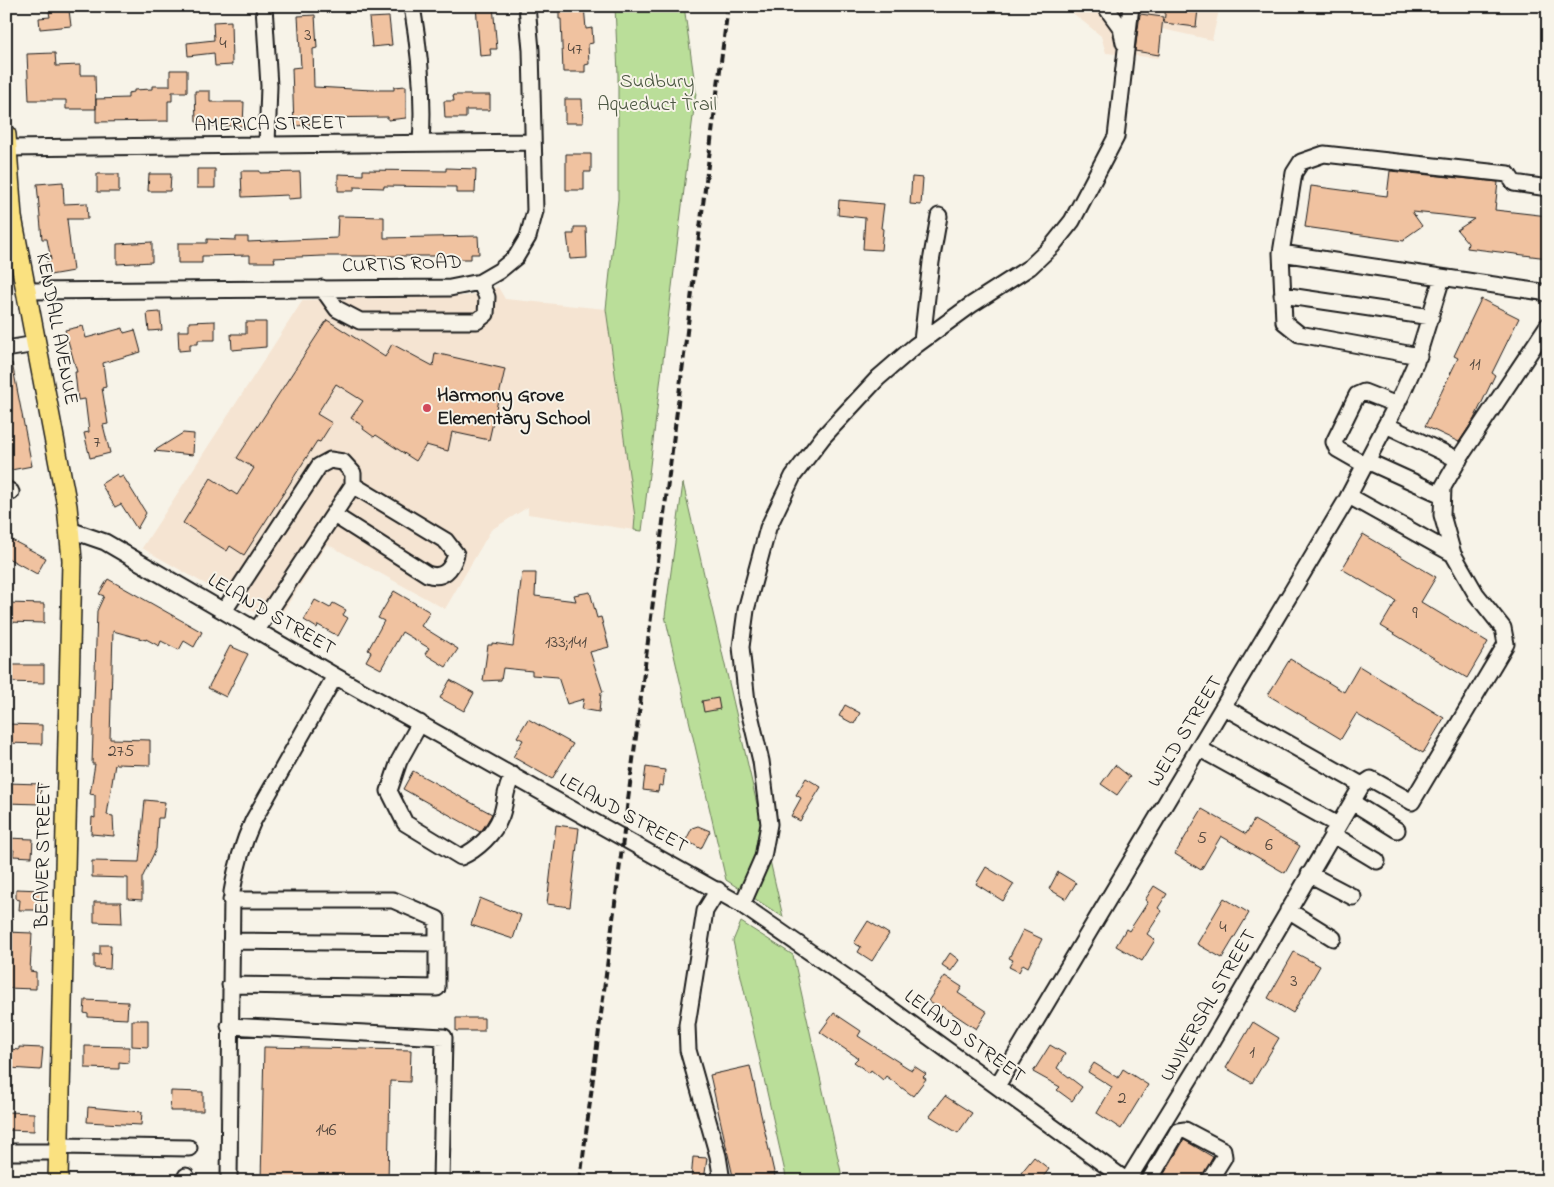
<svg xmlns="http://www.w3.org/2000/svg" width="1554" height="1187" font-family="'Indie Flower',sans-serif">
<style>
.built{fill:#f5e4d2}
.green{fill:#bade99;stroke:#6b7d5a}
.building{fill:#f0c2a0;stroke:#1c1c1c}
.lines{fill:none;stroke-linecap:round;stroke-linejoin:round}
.minor-casing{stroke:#1c1c1c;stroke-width:19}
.major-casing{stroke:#1c1c1c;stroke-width:22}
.minor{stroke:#f7f3e8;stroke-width:15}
.major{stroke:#fae180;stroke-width:19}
.rail{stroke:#1c1c1c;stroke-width:4;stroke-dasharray:8 4;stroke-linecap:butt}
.poi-dot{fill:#d1495b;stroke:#f7f3e8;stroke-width:2}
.labels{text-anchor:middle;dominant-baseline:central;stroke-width:4;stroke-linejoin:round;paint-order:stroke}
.number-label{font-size:18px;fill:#51463d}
.park-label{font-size:20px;fill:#4b5642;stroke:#f7f3e8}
.street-label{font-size:20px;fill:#1c1c1c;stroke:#f7f3e8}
.poi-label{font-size:20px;font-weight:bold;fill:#1c1c1c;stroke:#f7f3e8;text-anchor:start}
</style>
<rect width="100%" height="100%" fill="#f7f3e8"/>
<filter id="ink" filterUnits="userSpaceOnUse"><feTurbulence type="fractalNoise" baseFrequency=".02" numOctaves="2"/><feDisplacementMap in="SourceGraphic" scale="10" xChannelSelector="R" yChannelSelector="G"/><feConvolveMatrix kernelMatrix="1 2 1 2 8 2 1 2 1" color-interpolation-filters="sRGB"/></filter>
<g filter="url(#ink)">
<path class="built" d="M1064 6H1220L1212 40 1162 29 1159 58 1106 53 1101 36Z
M498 287 505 299 606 309 635 517 634 530 528 514V507L491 530 445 609 327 544 275 624 142 548 303 300 467 296Z"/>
<path class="green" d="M615 6H684L696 92 642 531 634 530 635 517 606 309 618 199V75Z
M683 483 783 917 726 880 665 616Z
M741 922 793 955 843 1181H787L733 941Z"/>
<path class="building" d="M476 6H493L497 49H490L491 55 480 56Z
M559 6H584L586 29 592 28 593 43 588 44 589 64 585 65V72H563L561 19H559Z
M1166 6 1198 9 1196 27 1164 23Z
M69 10 71 26 40 29 39 18 50 17 49 12Z
M1140 14 1163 17 1159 55 1135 51Z
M315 15 317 48 313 49 314 87 372 90H394V87L406 86V118L388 120V117L309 118 310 125 294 126 292 68 301 67 298 16Z
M389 17 392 45 372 47 369 18Z
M231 21 232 65 215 66 214 53 188 56 187 43 214 40 213 22Z
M55 53 56 66 80 65V75H95L96 109H66V100H29L27 54Z
M170 70H187V92H172V101H168V121L96 122V99L128 98V93L134 92V90L152 89V86H170Z
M195 91H210V102H244L243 126H202V122H196Z
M453 95H490V110H466V118H445L444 101H454Z
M565 99H582L583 123H565Z
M566 154H591V172H584V190H566Z
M446 168 476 169 475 193H456V187L384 186V188L354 187V191H338V174L363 175V170L446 171Z
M197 169H215V188H197Z
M241 171H260V173L300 172 301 198 288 199V195L242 197Z
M1390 171 1498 182 1495 210 1548 216V258L1467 248 1468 243 1457 230 1474 219 1443 215 1412 212 1422 226 1405 238 1404 241 1305 227 1311 186 1387 196Z
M97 174H119V192H97Z
M149 174H171L170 191H148Z
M912 177 923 178 921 205 910 204Z
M63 182 64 204 87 203 88 219H67L73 271 50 275 47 261 51 260 47 239H42L37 184Z
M839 200 884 204 881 228 883 229 881 250 863 249 865 218 838 215Z
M338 216 384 217V238L478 236 479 254H471V259H456V256H323L274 258 275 262H250V255L202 256V263H178V243H207V239L236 240V237H248V242L337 238Z
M574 227H586L587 258 570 259 567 234H574Z
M152 242V262L117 264V244Z
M1481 299 1519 318 1492 373 1495 375 1474 419 1459 442 1425 426 1458 358 1454 356Z
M160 312 162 330 149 331 147 313Z
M327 320 385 357 392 344 433 366 435 353 505 369 489 440 452 432 448 451 426 445 416 461 376 435 374 437 363 429 364 427 351 418 363 401 336 384 317 414 332 423 320 442 317 441 244 555 230 546 227 551 183 523 211 478 237 495 254 468 237 458Z
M215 321V340H198V344H190V350L179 351 178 331H189V322Z
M246 322H266V347L232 350 231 334H246Z
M83 326 86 338 123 328 124 333 135 330 141 352 103 363 106 387 102 388 108 424 103 425 110 453 90 458 84 433 89 432 85 399 78 400 75 372H77L65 330Z
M12 363 32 466 6 471V364Z
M183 433 194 434 193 455 154 451Z
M117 474 119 478 123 476 146 513 137 529 121 504 115 507 101 484Z
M1363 534 1436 577 1421 602 1488 642 1467 678 1381 626 1396 601 1342 569Z
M6 537 46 558 37 574 6 557Z
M522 573H536L535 596 576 601 574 595 590 592 597 618 601 617 609 647 590 652 603 692 601 693 599 712 582 709 584 699 567 704 558 677 532 675V671L503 668 501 680 483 681 488 645H492V643L513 646Z
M108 579 202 632 194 647 184 641 179 650 161 641 159 646 146 639V640L113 631 110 739 150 740V765L115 764 107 815 113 816 114 836 91 834 92 817 95 818V795L90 794 95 764H92L97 611 104 596 99 594Z
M394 591 430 612 421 626 458 649 446 667 425 654 429 648 402 632 381 669 366 661 371 652 368 650 384 621 378 618Z
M315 600 330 608 333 603 346 610 343 615 348 618 338 636 318 625 317 628 304 620Z
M6 603 44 604V623L6 622Z
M230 646 248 654 226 697 208 688Z
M1290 659 1344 692 1359 666 1444 718 1423 753 1356 714 1341 739 1268 695Z
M6 665H44V683L6 682Z
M450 680 474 693 464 711 440 698Z
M718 698 720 709 704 712 702 701Z
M845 705 860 713 854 724 839 716Z
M528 719 573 744 552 779 513 757 523 740 517 737Z
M6 724 42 725V744L6 743Z
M1115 765 1130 777 1117 795 1101 784Z
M646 767 665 770 663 786 659 785 658 792 643 790Z
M413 771 492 814 483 829 480 832 403 789Z
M806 778 821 787 800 821 791 816 801 798 796 795Z
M6 783 41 784 40 804 6 803Z
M145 800 165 802 163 818H158L156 849 142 878V900L128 899V878L92 877V861L139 862Z
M1202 809 1246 834 1254 820 1300 846 1285 873 1221 836 1201 870 1175 854Z
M556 825 579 828 570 907 547 904Z
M698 826 710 831 701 849 686 840 692 828Z
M6 838 33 839 32 857 13 856 14 850 6 849Z
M986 867 1014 884 1003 901 976 884Z
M1058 872 1076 883 1066 899 1049 889Z
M1154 886 1167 894 1158 908 1162 911 1147 934 1155 940 1142 961 1116 946 1126 929 1129 931 1148 902 1145 900Z
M16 889 42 890 41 910H19L20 900 16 899Z
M480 898 521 915 513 939 471 925Z
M1224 898 1249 913 1222 958 1197 944Z
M94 902H121L122 923 94 922Z
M868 921 889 934 872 961 858 952 861 947 854 943Z
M1023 930 1042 939 1028 967 1023 964 1019 972 1009 967 1013 960 1009 958Z
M6 932 32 933 30 971 36 972V989L6 988Z
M100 945H111L110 969 94 968V954L100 955Z
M1294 952 1320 966 1293 1013 1268 998Z
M950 953 959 960 951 971 942 965Z
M945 976 962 987 958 993 987 1012 976 1029 942 1006 940 1009 928 1001Z
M85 1000 128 1002 127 1019 88 1017V1014L84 1013Z
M834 1013 861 1031 858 1036 908 1068 912 1070 914 1066 926 1074 923 1077 926 1079 913 1096 886 1076 883 1080 871 1070 869 1073 854 1062 858 1058 820 1032Z
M456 1018H484V1031H456Z
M132 1020H148V1047L132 1046Z
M1253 1022 1279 1038 1252 1083 1226 1068Z
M1050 1045 1065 1054 1057 1068 1082 1087 1072 1101 1057 1090 1060 1087 1033 1072Z
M85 1046 129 1047V1063L119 1062V1069L85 1068Z
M19 1047 43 1048 41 1070 9 1068 10 1049 19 1050Z
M264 1047 411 1050 410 1082 390 1081 388 1181H261Z
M1094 1063 1118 1078 1123 1069 1148 1085 1121 1129 1097 1113 1112 1087 1088 1072Z
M750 1066 776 1181H734L710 1075Z
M171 1091 203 1092V1111H170Z
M945 1096 972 1113 958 1133 930 1116Z
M88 1107 142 1112 141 1125 87 1122Z
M6 1112 34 1113V1131L6 1130Z
M1184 1140 1213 1157 1200 1181H1176L1164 1174Z
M693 1157 707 1158 704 1181H691Z
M1034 1157 1049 1169 1040 1181H1031L1021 1173Z"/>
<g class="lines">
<g class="minor-casing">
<path id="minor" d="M264 6 269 86 267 145
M412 6C420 52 424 97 421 143
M1105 6 1121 28 1124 43
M7 148 533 142
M1281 253 1548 293
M322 288 337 309 360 321H477L486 314 487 297 480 282
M26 291 450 288 480 282 499 271 516 257 528 237 535 211 531 50 527 6
M1282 295 1431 317
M922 341 931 262 939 216
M6 349 36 344
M1419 356 1299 334 1284 322 1281 253 1294 173 1301 162 1324 154 1508 174 1514 183 1548 188
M1386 425 1459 460
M1367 461 1442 495
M1365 465 1337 449 1334 442 1357 395 1364 392 1397 405
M6 489 11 492
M1349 496 1453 554
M334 515 427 574C443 580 452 569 456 554L446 541 353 485
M70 530 105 542 335 676 742 905 869 993 1127 1181
M224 611 319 466 330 460 343 462 353 473V485L257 630
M420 723 399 761 389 791 405 823 461 857C478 849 494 834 501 816 507 800 503 793 513 775
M1200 749 1338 825
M1362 785 1371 779 1412 802 1506 644 1503 628 1476 594 1453 554 1442 515 1443 487 1462 454 1548 325
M1352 802 1397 830
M1332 834 1377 861
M1309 874 1353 897
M718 890 705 911 687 1025 688 1050 718 1156 722 1181
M742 905 763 857 769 824 761 761 747 702 741 647 746 610 768 528 793 476 823 437 878 378 915 346 971 305 1030 267 1052 246 1072 221 1116 137 1131 6
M1288 910 1333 938
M231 941 437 943
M230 985 437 988V919L393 900H231
M229 1026 444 1037 441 1181
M997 1086 1347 499 1402 394 1416 362 1442 278
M59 1146 189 1148
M6 1152H59
M186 1181V1176
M229 1181 232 892C236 867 242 845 253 821L335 676
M1127 1181 1205 1054 1362 785 1224 707
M1149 1181 1178 1131 1185 1130 1223 1150 1224 1157 1209 1181"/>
</g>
<g class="major-casing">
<path id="major" d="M6 135 12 217 67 506 72 560 58 1181"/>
</g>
<use href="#minor" class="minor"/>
<use href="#major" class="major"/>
<path class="rail" d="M580 1181 728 6"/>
</g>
</g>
<circle class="poi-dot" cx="427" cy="408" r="5"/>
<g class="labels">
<g class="number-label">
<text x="308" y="36">3</text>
<text x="223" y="44">4</text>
<text x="575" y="50">47</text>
<text x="1475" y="365">11</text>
<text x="97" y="443">7</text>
<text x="1415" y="614">9</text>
<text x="566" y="643">133;141</text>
<text x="121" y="752">275</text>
<text x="1202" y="839">5</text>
<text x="1269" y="846">6</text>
<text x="1223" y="928">4</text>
<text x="1294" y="982">3</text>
<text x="1252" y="1053">1</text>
<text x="1122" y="1099">2</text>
<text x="326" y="1131">146</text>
</g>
<g class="park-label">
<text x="657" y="82">Sudbury<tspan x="657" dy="23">Aqueduct Trail</tspan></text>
</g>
<g class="street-label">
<text transform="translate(270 125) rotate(-1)">AMERICA STREET</text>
<text transform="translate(402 265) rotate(-2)">CURTIS ROAD</text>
<text transform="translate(56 329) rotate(79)">KENDALL AVENUE</text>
<text transform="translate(271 615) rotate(30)">LELAND STREET</text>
<text transform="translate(1186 732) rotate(-59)">WELD STREET</text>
<text transform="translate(623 814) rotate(29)">LELAND STREET</text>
<text transform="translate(44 855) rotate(-89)">BEAVER STREET</text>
<text transform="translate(1209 1006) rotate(-60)">UNIVERSAL STREET</text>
<text transform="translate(964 1037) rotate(36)">LELAND STREET</text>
</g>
<g class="poi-label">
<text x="437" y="396">Harmony Grove<tspan x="437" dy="23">Elementary School</tspan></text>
</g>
</g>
<rect width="1554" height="1187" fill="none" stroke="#f7f3e8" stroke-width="25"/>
<rect x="12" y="12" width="1529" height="1162" fill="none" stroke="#1c1c1c" stroke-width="2" filter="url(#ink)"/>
</svg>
